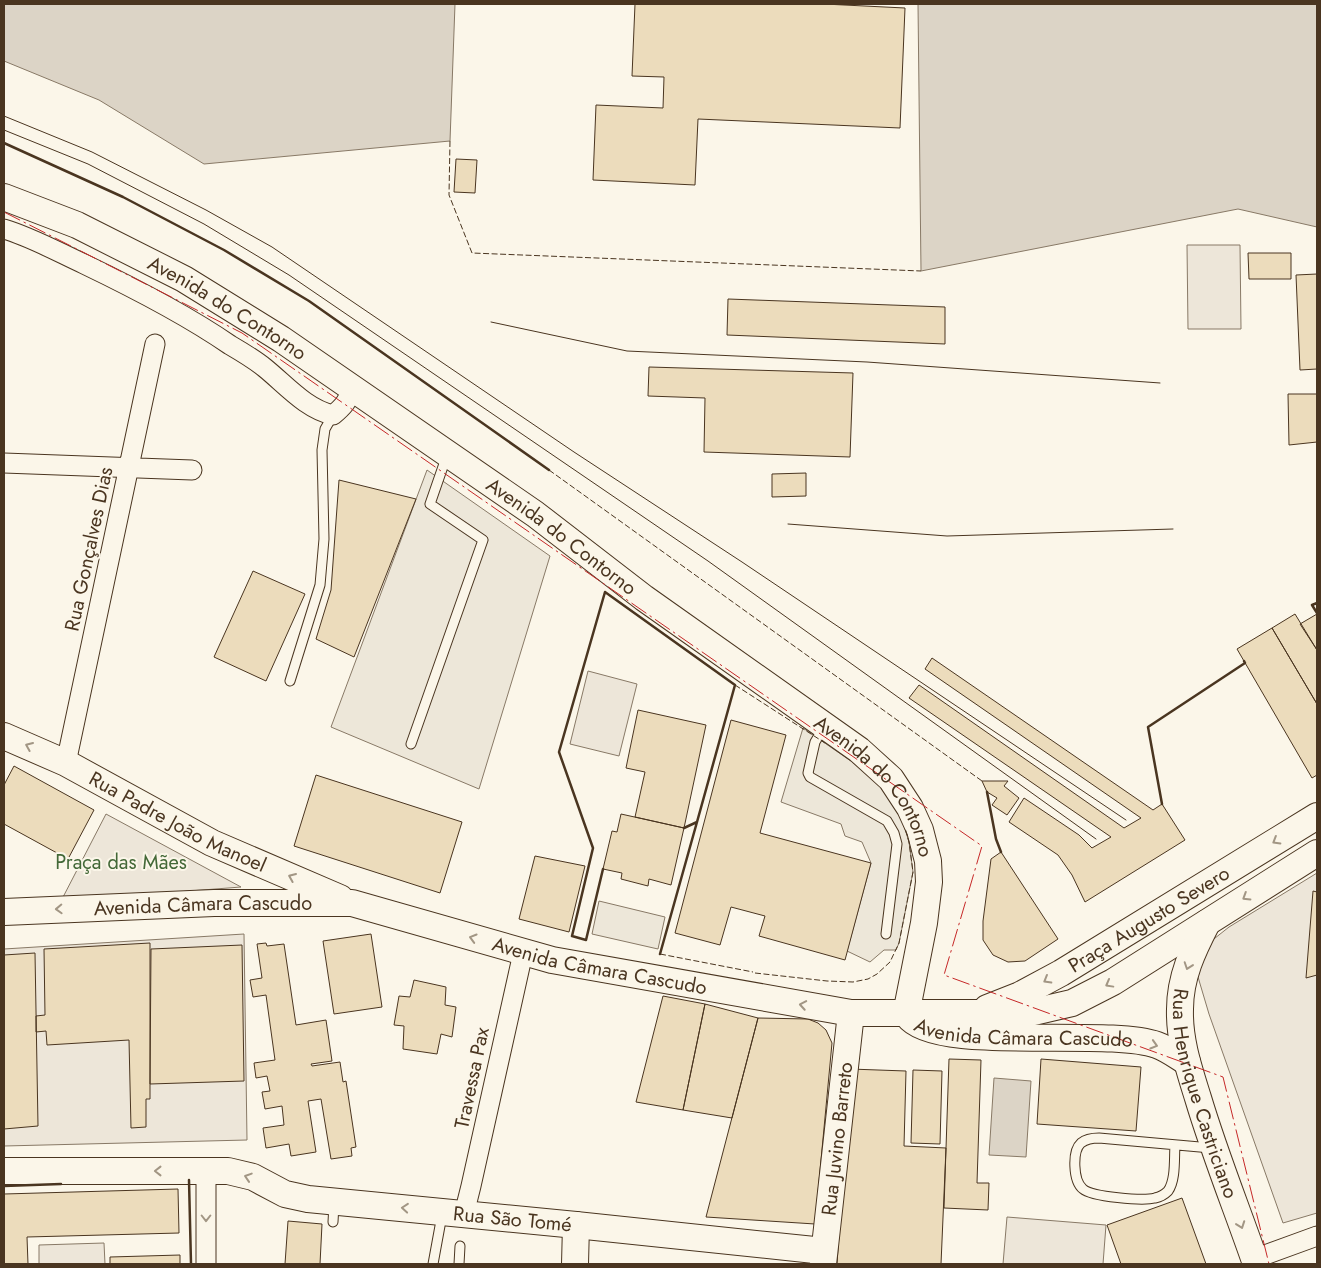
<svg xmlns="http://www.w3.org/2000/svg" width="1321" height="1268" font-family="Jost,sans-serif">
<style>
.green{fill:#ede6d9;stroke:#887966}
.parking{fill:#ede7d9;stroke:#887966}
.water{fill:#dcd4c6;stroke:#887966}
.building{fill:#ecdcbc;stroke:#4a3520}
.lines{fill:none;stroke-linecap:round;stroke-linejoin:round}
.lane-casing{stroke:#4a3520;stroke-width:11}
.street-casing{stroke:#4a3520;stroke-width:21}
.secondary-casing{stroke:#4a3520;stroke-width:28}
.lane{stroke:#fbf6e9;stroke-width:9}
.street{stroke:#fbf6e9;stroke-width:19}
.secondary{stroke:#fbf6e9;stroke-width:26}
.tram{stroke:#4a3520;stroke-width:1}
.fence{stroke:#4a3520;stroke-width:1;stroke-dasharray:6 2.5;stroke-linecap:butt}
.wall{stroke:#4a3520;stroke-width:2.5}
.power{stroke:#c62828;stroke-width:1;stroke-dasharray:18 4 2.5 4;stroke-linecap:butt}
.oneway{stroke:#a29684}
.labels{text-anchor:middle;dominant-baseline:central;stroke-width:4;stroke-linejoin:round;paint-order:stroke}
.street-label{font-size:20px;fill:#4a3520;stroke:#fbf6e9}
.park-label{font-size:20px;fill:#436837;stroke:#fbf6e9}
</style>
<rect width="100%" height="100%" fill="#fbf6e9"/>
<path class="green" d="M1187 245H1240L1241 329H1188Z
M588 671 637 684 619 756 570 744Z
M106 814 241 887 61 901Z
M1317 873V1213L1283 1223 1209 1014 1198 977 1205 946 1229 927Z
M244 934 247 1140 4 1146V949Z
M1007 1217 1106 1225 1103 1264H1003Z
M104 1243 105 1264H39V1245Z"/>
<path class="parking" d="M427 470 550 556 479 789 331 727Z
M803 728 877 779 901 816 909 842 913 872 899 943 896 950H884L870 962 847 951 871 863 862 842 845 836 841 824 781 802Z
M599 901 665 917 658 949 592 934Z"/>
<path class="water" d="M4 4H455L450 141 204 164 99 100 4 61Z
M918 4H1317V227L1238 209 921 271Z
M994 1078 1031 1081 1026 1157 989 1155Z"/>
<path class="building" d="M635 4H824L905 8 900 128 698 119 695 185 593 180 596 105 663 108 664 77 632 76Z
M456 159 477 160 475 193 454 192Z
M1248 253H1291V279H1249Z
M1317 274V369L1300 370 1296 275Z
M728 299 945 307V344L727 335Z
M649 367 853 373 850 457 704 452 705 398 648 396Z
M1288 394H1317V442L1289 445Z
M806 473V496L772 497V474Z
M339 480 416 499 354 657 316 639 331 590Z
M253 571 305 594 266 681 214 657Z
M1295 614 1317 650V704L1272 628Z
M1317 614V650L1300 624Z
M1272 628 1317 704V775L1312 778 1237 649Z
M932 658 1153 810 1162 804 1185 840 1085 902 1072 875 1058 855 1009 822 1024 798 1079 835 1092 848 1111 837 909 698 919 685 1124 828 1141 818 925 669Z
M638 710 706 725 684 828 635 817 645 772 626 768Z
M731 720 786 735 760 833 871 863 845 960 759 936 765 916 731 907 720 945 675 933Z
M14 766 94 810 68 859 4 824V785Z
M316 775 462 822 440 893 294 846Z
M982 781H1008L1004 786 1019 798 1007 815 992 805 997 798 987 792Z
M621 814 684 828 671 885 649 879 648 886 621 879 622 873 603 869 612 831 617 832Z
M1001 852 1058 939 1025 961 1008 962 993 955 983 940V921L991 859Z
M535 856 585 866 569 932 519 919Z
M1313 891 1317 892V975L1306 978Z
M371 934 382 1007 334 1014 323 941Z
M150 943V1099H146V1127L131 1128 129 1040 47 1045 46 1031 36 1032V1016L45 1015 44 949Z
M266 943 267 946 284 944 296 1025 326 1020 332 1061 311 1064 312 1066 340 1062 343 1082 346 1081 356 1147 351 1148 352 1156 331 1159 321 1099 308 1101 316 1152 291 1156 289 1144 266 1148 263 1128 284 1125 282 1106 265 1109 262 1092 270 1091 267 1076 256 1078 254 1063 275 1060 266 995 253 997 250 980 262 978 257 944Z
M242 945 244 1081 150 1084 151 949Z
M35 953 38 1126 4 1129V955Z
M414 980 446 987 445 1005 456 1007 452 1037 441 1034 437 1054 403 1049 404 1026 394 1025 399 996 410 997Z
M663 996 705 1004 683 1110 636 1102Z
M705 1004 758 1018 732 1118 683 1110Z
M758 1018 808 1019 818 1023 826 1030 832 1043 815 1224 706 1217Z
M949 1059 981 1060 977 1183H989L988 1210 944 1208Z
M1041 1059 1141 1067 1136 1131 1037 1124Z
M850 1069 906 1071 904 1146 946 1148 941 1264H837Z
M913 1070 942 1071 940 1144 911 1143Z
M178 1189 179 1233 27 1237 28 1264H4V1194Z
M1182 1198 1206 1264H1121L1107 1225Z
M288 1221 322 1224 320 1264H285Z
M180 1255V1264H110V1257Z"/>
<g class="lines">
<g class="lane-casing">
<path id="lane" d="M290 681 320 585 324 539 322 450 325 429 333 415
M824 727 815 742 808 773 810 777 887 821 894 833 897 844 886 934
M411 744 483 540 430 504 447 455
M1175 1145C1174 1158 1176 1180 1168 1191 1164 1195 1160 1197 1155 1198 1143 1201 1092 1197 1083 1189 1073 1181 1072 1151 1081 1143 1086 1139 1092 1138 1099 1138L1211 1148
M333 1222 334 1204
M433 1264 442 1215
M459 1264 460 1246"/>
</g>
<g class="street-casing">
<path id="street" d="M4 229C31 237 58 252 84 264 134 288 185 314 230 345 242 352 254 359 265 368 286 385 306 409 333 415 343 407 348 401 352 389
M4 463 192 470
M66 763 155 344
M464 1214 471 1186 523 953
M1254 1259 1317 1236
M206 1264V1171"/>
</g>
<g class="secondary-casing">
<g id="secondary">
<path id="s1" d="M4 197 77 225 184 279 281 339 535 514 644 598 859 750 891 779 910 808 920 830 928 861 929 882 924 923 906 1014"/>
<path id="s2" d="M4 736 66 763 212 843 340 898"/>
<path id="s3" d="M4 912 214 903H352L552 960 851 1013H1029L1072 1003 1113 982 1317 853"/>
<path id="s4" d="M1207 923C1193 950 1180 977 1180 1009 1179 1040 1189 1069 1198 1098 1215 1155 1237 1209 1256 1264"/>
<path id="s5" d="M987 1008 1020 995 1061 973 1317 816"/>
<path id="s6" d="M908 1016C935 1053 1106 1027 1157 1045 1168 1049 1177 1056 1187 1062"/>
<path id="s7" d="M4 1171H228L253 1177 285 1194 308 1199 576 1225 824 1251"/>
<path d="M575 1264 576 1225"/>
<path id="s8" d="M823 1264 851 1013"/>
</g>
</g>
<use href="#lane" class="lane"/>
<use href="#street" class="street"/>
<use href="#secondary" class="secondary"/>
<path class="tram" d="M4 116 92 152 206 210 272 247 574 452 742 562 1126 820
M4 130 88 164 204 224 289 275 708 561 1096 839
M491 322 627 351 867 362 1160 383
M788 524 947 536 1173 529"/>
<path class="fence" d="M450 141 449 195 472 253 921 271
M549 470 982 781
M735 685 825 743
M660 954 753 972
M755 973 827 981 853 982 868 979 877 974 890 962 899 943 913 872 909 842 905 828"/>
<path class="wall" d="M4 143 123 197 224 250 309 301 549 470
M1317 603 1312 605 1317 613
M987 792 996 839 1001 852
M1162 804 1148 727 1245 663 1244 661
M603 869 586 940 572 936 593 848 559 752 605 592 735 685 697 822 684 828
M660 954 697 822
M189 1180 191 1264
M4 1186 61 1184"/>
<path class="power" d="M4 212 242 333 982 846 944 975 1223 1077 1269 1264"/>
</g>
<defs><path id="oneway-chevron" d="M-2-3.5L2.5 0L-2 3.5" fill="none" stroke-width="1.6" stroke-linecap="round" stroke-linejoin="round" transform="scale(1.25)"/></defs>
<g class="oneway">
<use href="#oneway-chevron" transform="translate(29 746) rotate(-157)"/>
<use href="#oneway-chevron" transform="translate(1276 841) rotate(149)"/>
<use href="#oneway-chevron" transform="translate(292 877) rotate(-157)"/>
<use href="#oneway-chevron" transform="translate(1246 897) rotate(148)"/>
<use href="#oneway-chevron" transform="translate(59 909) rotate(178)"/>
<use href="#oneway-chevron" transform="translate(473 938) rotate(-164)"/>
<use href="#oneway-chevron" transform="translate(1188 966) rotate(109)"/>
<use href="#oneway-chevron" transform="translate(1047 980) rotate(150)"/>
<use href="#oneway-chevron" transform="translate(1109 984) rotate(151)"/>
<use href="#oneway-chevron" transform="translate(803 1005) rotate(-170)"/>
<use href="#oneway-chevron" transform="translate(1154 1045) rotate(17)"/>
<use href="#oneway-chevron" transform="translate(158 1171) rotate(180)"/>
<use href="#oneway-chevron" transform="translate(248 1177) rotate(-162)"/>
<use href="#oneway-chevron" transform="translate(405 1208) rotate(-175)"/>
<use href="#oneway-chevron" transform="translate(206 1218) rotate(90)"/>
<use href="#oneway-chevron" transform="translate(1241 1225) rotate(70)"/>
</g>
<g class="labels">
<g class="street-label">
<text stroke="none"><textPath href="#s1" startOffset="250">Avenida do Contorno</textPath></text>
<text stroke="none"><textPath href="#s1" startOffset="655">Avenida do Contorno</textPath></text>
<text transform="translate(89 549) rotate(-78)">Rua Gonçalves Dias</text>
<text stroke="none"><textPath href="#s1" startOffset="1060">Avenida do Contorno</textPath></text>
<text stroke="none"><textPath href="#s2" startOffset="194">Rua Padre João Manoel</textPath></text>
<text stroke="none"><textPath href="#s3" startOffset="199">Avenida Câmara Cascudo</textPath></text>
<text stroke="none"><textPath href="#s5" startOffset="185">Praça Augusto Severo</textPath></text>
<text stroke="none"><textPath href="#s3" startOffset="604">Avenida Câmara Cascudo</textPath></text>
<text stroke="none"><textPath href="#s6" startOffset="120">Avenida Câmara Cascudo</textPath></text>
<text transform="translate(472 1078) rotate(-78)">Travessa Pax</text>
<text stroke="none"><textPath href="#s4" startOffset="179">Rua Henrique Castriciano</textPath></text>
<text stroke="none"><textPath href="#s8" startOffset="126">Rua Juvino Barreto</textPath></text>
<text stroke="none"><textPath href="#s7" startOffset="515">Rua São Tomé</textPath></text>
</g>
<g class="park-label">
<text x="121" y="862">Praça das Mães</text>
</g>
</g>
<rect width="1321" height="1268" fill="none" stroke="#4a3520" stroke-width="10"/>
</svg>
